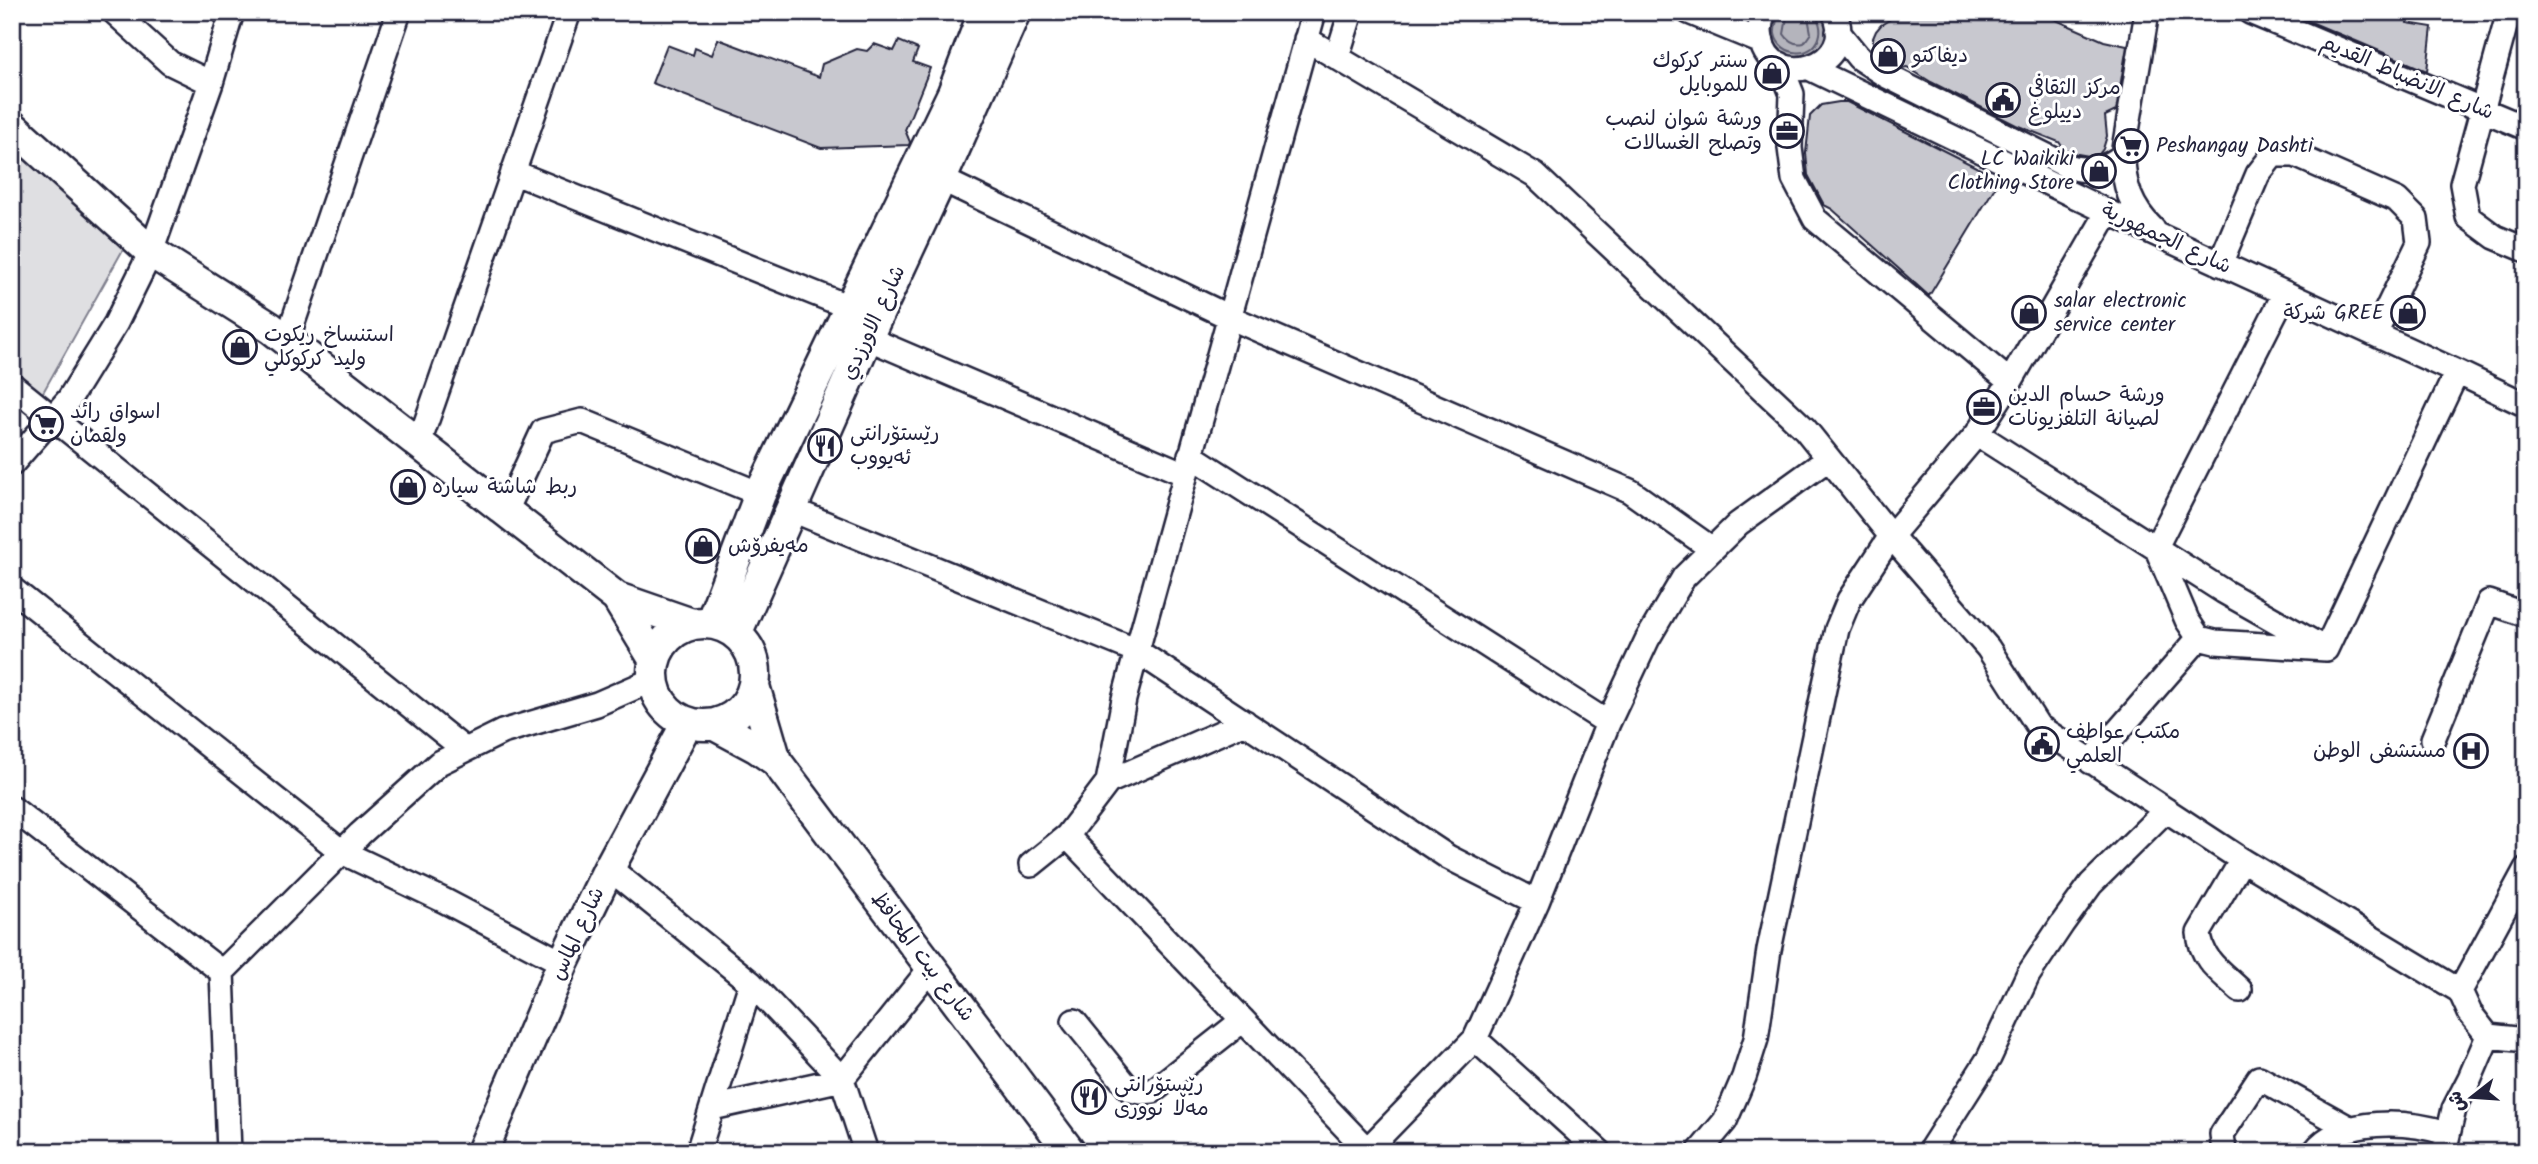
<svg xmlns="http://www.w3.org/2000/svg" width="2538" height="1164" font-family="Kalam,'Playpen Sans Arabic',sans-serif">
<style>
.green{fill:#dfdfe2;stroke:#80808e;stroke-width:2}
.water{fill:#b4b4bc;stroke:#7a7a88;stroke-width:2}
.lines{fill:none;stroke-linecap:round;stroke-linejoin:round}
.shore{stroke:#5c5c6f;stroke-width:2}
.building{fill:#c8c8cf;stroke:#22223b;stroke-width:2}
.minor-casing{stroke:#22223b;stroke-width:28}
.major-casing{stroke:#22223b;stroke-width:35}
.minor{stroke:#fff;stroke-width:23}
.major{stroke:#fff;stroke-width:30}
.labels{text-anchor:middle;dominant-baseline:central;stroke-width:6;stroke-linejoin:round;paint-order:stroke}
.poi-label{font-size:21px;fill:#22223b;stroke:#fff;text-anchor:start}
.street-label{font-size:21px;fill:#22223b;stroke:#fff}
</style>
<rect width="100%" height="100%" fill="#fff"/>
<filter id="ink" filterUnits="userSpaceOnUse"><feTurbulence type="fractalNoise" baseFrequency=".0143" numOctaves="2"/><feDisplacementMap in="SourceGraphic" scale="14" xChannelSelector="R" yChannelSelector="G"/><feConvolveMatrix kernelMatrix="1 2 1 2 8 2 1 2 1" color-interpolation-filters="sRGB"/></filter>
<g filter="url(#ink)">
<path class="green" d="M12 146 125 246 41 396 12 371Z"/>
<path class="water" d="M1773 12H1821C1844 44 1800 83 1769 41Z"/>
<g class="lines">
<path class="shore" d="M1779 12C1778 20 1774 26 1775 34 1780 58 1816 59 1820 34 1822 26 1817 20 1816 12
M1788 12 1784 34C1789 42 1795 45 1804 43L1811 33 1807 12"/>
</g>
<path class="building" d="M1902 12H2038L2104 41 2127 46 2116 111 2105 116 2107 136 2103 149 2099 154 2089 156 2072 153 2064 149 2059 142 2016 125 1931 82 1907 67 1902 68 1894 64 1873 51V38L1876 31 1881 25Z
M2287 12H2409L2407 23 2432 27 2427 71Z
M718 39 819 77 822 64 857 49 867 51 874 44 894 51 899 41 918 49 913 62 930 68 905 130 910 142 909 145 821 148 652 83 667 45 693 55 695 48 712 55Z
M1839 102H1847L2000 179 1929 296 1832 209 1824 205 1808 175 1806 153 1810 116 1821 105Z"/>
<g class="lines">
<g class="minor-casing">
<path id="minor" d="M114 12 170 63 211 83
M1689 12 1762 42
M1765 12C1760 21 1759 30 1761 39 1771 93 1860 67 1834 12
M2147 12 2123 155C2123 185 2131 208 2153 229
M2250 12 2526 128
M2509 12 2462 184 2468 217 2495 237 2526 250
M1838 32 1859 58 1887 76 2067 166C2088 173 2106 170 2123 155
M1306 39 1535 175 1805 429 1891 536 1988 648 2038 726 2242 860 2460 991
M1337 57 1351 12
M1780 64 1792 94 1790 148 1794 179 1815 219 2010 382
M1809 68 2108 212 2457 372 2526 405
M513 172 849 307
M941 179 1229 317 1630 491 1712 549
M2220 264 2258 174 2273 155H2295L2397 200 2416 219 2419 243 2375 334
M2285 293 2156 547 2187 620 2199 638 2215 642 2326 649
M867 338 1185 474
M287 340 399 12
M12 385 465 750
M1977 434 2223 591 2320 646
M419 443 569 12
M1190 455 1608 723
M12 464 69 399 116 323 151 252 211 83 232 12
M790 509 1137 651 1448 857 1537 902 1608 723 1647 640 1684 577 1738 524 1828 459
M506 511 543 431 582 421 760 494
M12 589 342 852 445 901 563 963
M2326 649 2457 372
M2433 739 2489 602 2526 615
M2091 762 2199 638
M1108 782 1245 722
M12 808 222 972
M1067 836 1369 1152
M1031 865 1067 836 1108 782 1124 699 1141 636 1314 12
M609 868 751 983 842 1079 866 1152
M2240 990C2221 972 2201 960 2199 933L2242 860
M1074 1021 1130 1090 1141 1092 1153 1091 1243 1020
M2488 1036 2526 1040
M1475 1039 1600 1152
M712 1108 842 1079 930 969
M1367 1150 1475 1039 1537 902
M229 1152 222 972 360 834 439 763 502 732 597 704 652 680
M698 1152 751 983
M1699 1152 1725 1121 1744 1077 1756 1039 1769 950 1825 684 1837 629 1849 600 1891 536 1977 434 2010 382 2108 212
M1929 1152 1989 1058 2028 975 2062 924 2091 884 2166 810
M2224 1152 2222 1134 2259 1078 2351 1129
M2314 1152C2342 1116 2408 1121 2447 1133
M2444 1152 2454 1109 2470 1078 2488 1036 2470 1013 2460 991 2526 869"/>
</g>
<g class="major-casing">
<path id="major" d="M12 126 151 252 271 328 617 598 692 624
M617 598 654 659
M653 674a51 51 0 1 1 102 0a51 51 0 1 1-102 0Z
M711 623 760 494 953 93 984 12
M736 634 867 338 941 179 1015 12
M754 686 776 761
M715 725 756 747 776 761 1070 1152
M482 1152 563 963 609 868 687 723"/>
</g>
<use href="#minor" class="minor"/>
<use href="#major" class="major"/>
</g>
</g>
<defs>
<g id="shop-ring" transform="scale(1.75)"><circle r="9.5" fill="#fff" stroke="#22223b" stroke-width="1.5"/><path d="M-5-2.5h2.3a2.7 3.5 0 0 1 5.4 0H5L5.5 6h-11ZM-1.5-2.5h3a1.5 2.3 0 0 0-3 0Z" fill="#22223b"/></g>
<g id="civic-ring" transform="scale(1.75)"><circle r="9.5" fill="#fff" stroke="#22223b" stroke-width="1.5"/><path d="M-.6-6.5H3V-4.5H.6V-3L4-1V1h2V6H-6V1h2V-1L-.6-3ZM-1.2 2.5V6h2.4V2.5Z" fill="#22223b"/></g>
<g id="office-ring" transform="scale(1.75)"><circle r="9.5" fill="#fff" stroke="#22223b" stroke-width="1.5"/><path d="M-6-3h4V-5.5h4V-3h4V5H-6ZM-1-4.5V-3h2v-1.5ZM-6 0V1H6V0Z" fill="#22223b"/></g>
<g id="supermarket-ring" transform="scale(1.75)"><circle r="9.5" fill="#fff" stroke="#22223b" stroke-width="1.5"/><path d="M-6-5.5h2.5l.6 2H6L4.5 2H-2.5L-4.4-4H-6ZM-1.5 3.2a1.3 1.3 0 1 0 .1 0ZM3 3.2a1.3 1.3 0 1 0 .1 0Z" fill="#22223b"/></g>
<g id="restaurant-ring" transform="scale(1.75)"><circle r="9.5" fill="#fff" stroke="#22223b" stroke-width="1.5"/><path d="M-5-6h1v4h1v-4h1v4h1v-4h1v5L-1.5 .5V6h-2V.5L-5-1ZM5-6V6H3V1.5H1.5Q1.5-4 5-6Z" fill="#22223b"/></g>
<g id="hospital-ring" transform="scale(1.75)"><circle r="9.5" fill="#fff" stroke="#22223b" stroke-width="1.5"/><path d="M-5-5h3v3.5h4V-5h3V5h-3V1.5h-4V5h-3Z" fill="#22223b"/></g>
</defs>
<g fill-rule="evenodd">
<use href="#shop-ring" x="1888" y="56"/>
<use href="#shop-ring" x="1772" y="73"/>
<use href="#civic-ring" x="2003" y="100"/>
<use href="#office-ring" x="1787" y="131"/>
<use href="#supermarket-ring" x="2131" y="146"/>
<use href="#shop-ring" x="2099" y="171"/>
<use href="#shop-ring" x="2029" y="313"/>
<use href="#shop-ring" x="2408" y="313"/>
<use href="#shop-ring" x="240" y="347"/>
<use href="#office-ring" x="1984" y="407"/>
<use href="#supermarket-ring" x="46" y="424"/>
<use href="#restaurant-ring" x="825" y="446"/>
<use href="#shop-ring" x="408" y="487"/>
<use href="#shop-ring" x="703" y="546"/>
<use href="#civic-ring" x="2042" y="744"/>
<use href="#hospital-ring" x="2471" y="751"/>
<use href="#restaurant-ring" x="1089" y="1097"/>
</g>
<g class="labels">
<g class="poi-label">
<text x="1912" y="56">ديفاكتو</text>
<text x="1748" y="61" text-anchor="end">سنتر كركوك<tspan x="1748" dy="24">للموبايل</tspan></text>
<text x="2028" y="88">مركز الثقافي<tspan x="2028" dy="24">دييلوغ</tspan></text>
<text x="1762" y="119" text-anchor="end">ورشة شوان لنصب<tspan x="1762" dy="24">وتصلح الغسالات</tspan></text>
<text x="2156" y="146">Peshangay Dashti</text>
<text x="2074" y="159" text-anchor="end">LC Waikiki<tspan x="2074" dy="24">Clothing Store</tspan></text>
<text x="2054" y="301">salar electronic<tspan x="2054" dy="24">service center</tspan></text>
<text x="2384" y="313" text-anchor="end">شركة GREE</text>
<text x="264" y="335">استنساخ ريكوت<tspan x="264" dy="24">وليد كركوكلي</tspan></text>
<text x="2008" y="395">ورشة حسام الدين<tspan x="2008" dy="24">لصيانة التلفزيونات</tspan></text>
<text x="70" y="412">اسواق رائد<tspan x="70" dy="24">ولقمان</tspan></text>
<text x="850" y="434">رێستۆرانتی<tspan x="850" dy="24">ئەیووب</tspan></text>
<text x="432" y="487">ربط شاشة سياره</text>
<text x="728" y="546">مەیفرۆش</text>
<text x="2066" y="732">مكتب عواطف<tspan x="2066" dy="24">العلمي</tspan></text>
<text x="2446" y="751" text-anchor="end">مستشفى الوطن</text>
<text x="1114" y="1085">رێستۆرانتی<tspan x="1114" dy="24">مەڵا نووری</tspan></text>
</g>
<g class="street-label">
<text transform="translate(2407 78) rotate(23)">شارع الانضباط القديم</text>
<text transform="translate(2166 239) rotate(25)">شارع الجمهورية</text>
<text transform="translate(874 323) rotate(-65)">شارع الاورزدي</text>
<text transform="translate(578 934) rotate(-65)">شارع الماس</text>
<text transform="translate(922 957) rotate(53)">شارع بيت المحافظ</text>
</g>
</g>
<rect width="2538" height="1164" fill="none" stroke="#fff" stroke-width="42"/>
<rect x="21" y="21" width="2496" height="1122" fill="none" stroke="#22223b" stroke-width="2.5" filter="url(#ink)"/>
<g transform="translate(2472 1097) rotate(253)" stroke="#ffffff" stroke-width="5" paint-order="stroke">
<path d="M0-5L12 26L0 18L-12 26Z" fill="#22223b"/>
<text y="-10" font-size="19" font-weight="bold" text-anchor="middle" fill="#22223b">ش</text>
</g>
</svg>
